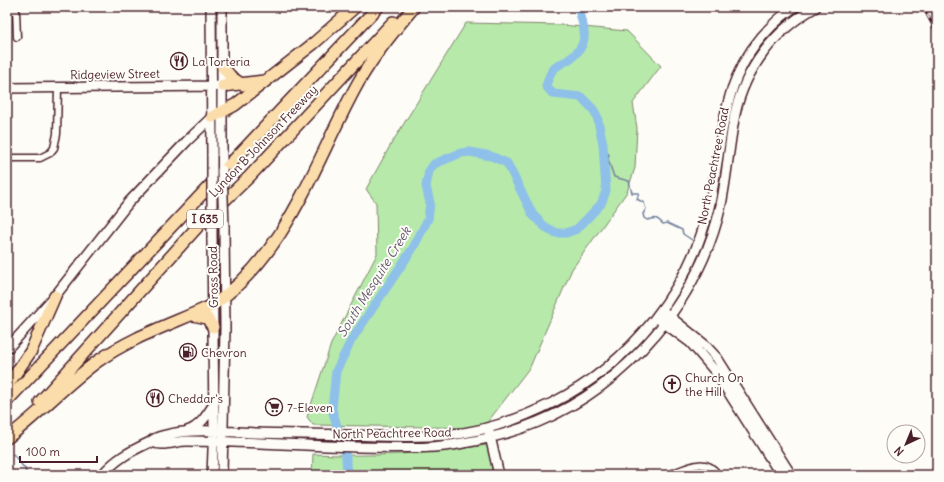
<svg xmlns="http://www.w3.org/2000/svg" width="944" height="482" font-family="Delius,sans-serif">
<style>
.green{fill:#b6e9aa;stroke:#80846a}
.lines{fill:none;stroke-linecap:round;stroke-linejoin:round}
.stream{stroke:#73809e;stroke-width:1.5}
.river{stroke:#8ec0ea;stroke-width:9}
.street-casing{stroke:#4a1f2b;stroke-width:9}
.secondary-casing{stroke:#4a1f2b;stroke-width:12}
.highway-casing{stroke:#4a1f2b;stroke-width:14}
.street{stroke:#fdfcf7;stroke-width:6}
.secondary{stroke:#fdfcf7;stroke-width:9}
.highway{stroke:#fbddab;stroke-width:11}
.rail-casing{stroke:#4a1f2b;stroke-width:3}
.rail{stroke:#fdfcf7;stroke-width:1.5;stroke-dasharray:4.5;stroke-linecap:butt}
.secondary-bridge-casing{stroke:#4a1f2b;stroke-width:12;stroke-linecap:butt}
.secondary-bridge{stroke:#fdfcf7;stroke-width:9}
.labels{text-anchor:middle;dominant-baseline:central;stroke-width:4;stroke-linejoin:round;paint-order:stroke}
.shield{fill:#fdfcf7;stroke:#806168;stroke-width:1}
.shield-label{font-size:11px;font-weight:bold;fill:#4a1f2b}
.poi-label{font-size:12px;fill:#4a1f2b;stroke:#fdfcf7;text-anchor:start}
.street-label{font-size:12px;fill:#4a1f2b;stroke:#fdfcf7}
.water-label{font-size:13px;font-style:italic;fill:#62576e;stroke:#fdfcf7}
</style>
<rect width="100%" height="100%" fill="#fdfcf7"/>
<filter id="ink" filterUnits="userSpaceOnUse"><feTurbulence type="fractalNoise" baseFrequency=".025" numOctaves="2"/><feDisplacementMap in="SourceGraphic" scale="8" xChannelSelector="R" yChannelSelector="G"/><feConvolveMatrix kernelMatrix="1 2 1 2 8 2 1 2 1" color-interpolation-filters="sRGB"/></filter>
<g filter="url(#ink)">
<path class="green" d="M466 23 561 25 627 31 661 66 633 103 637 128 635 168 627 192 572 269 530 367 483 428 313 425 307 417 331 344 377 254 376 203 366 189 390 146Z
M487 445 494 475H312L313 454C370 457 430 454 487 445Z"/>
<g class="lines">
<path class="stream" d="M603 146 609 155 608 159 614 177 629 181 632 193H639L637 199 644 203 646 209 643 214 644 218 647 220C656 218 656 217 663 224L667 223 682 230 683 234 692 240
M13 454 25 469 27 475"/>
<path class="river" d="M347 475 346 457 332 409 336 371 352 339 413 248 428 219 430 203 426 186 429 171 434 164 461 153 470 152 491 156 507 163 533 215 544 226 556 233H566L577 229 601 204 606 191 603 144 597 116 593 109 581 97 553 94 546 86C548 81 549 75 552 71 555 66 563 63 568 60 591 45 585 29 578 7"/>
<g class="street-casing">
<path id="street" d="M7 11H16L17 37
M7 158H40L50 153 54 148 57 134 58 87
M668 475C685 469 706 455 718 475"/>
</g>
<g class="secondary-casing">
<path id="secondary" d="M211 7 212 156
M222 7V170
M7 88 223 86
M212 239 214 425 212 475
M664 312 705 345 717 358 791 475
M660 320 691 343 715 371 781 475
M7 349 55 296 129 202 187 141 212 117
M187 431C200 427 207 415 214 404
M489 432 499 475
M151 442C163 447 175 441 187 441 244 441 301 446 357 447 392 447 429 450 463 443 488 439 514 432 538 422 627 385 700 299 721 205 727 175 729 144 735 114 745 69 775 29 816 7
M102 475C116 459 129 452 148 443 151 442 153 439 156 438 159 436 166 435 170 434 197 428 228 432 256 433 286 434 316 434 347 435 380 436 414 438 447 435 483 432 520 419 552 403 630 364 692 288 710 203 726 123 720 61 794 7
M222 475 225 328 224 227"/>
</g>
<g class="highway-casing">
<path id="highway" d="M223 67 231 77 243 85
M223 86 264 81
M212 117 235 105 313 44 355 7
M193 315 207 318 213 327
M7 386 31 351 55 296
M7 401 378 7
M40 402 200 224 249 177 393 22
M7 438C39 414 66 384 98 361 133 336 175 323 213 305 289 253 315 160 358 83 374 55 394 31 414 7"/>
</g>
<use href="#street" class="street"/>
<use href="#secondary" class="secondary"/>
<use href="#highway" class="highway"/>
<g class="rail-casing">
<path id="rail" d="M923 7 937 33"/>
</g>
<use href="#rail" class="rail"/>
<g class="secondary-bridge-casing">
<path id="secondary-bridge" d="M212 156V239
M222 170 224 227"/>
</g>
<use href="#secondary-bridge" class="secondary-bridge"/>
</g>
</g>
<defs>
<g id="restaurant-ring" transform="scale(0.9)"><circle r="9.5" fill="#fdfcf7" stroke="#4a1f2b" stroke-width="1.5"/><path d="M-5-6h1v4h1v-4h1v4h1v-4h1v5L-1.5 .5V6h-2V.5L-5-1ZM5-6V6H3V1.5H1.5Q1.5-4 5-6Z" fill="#4a1f2b"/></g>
<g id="fuel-ring" transform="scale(0.9)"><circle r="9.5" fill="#fdfcf7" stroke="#4a1f2b" stroke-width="1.5"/><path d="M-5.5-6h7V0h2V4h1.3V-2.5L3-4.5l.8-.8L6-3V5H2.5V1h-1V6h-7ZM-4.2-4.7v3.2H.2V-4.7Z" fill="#4a1f2b"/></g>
<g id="church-ring" transform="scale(0.9)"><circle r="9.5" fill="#fdfcf7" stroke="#4a1f2b" stroke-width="1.5"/><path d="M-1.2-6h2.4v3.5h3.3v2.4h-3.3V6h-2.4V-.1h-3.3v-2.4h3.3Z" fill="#4a1f2b"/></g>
<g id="supermarket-ring" transform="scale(0.9)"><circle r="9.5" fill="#fdfcf7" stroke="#4a1f2b" stroke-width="1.5"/><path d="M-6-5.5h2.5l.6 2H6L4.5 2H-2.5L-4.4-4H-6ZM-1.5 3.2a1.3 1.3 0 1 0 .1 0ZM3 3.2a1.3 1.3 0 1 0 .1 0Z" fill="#4a1f2b"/></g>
</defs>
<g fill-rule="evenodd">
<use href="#restaurant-ring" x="179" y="61"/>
<use href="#fuel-ring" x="188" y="352"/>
<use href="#church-ring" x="672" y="384"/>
<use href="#restaurant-ring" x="155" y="398"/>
<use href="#supermarket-ring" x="274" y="407"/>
</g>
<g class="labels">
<rect class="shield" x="187" y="210" width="36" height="18" rx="3"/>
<g class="shield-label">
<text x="205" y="219">I 635</text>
</g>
<g class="poi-label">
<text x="192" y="61">La Torteria</text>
<text x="201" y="352">Chevron</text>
<text x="685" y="377">Church On<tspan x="685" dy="14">the Hill</tspan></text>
<text x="168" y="398">Cheddar's</text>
<text x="287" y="407">7-Eleven</text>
</g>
<g class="street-label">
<text transform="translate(115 74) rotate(-1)">Ridgeview Street</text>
<text transform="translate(263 141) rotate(-46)">Lyndon B Johnson Freeway</text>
<text transform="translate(713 166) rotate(-79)">North Peachtree Road</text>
<text transform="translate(213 277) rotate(-91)">Gross Road</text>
<text transform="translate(392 433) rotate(-1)">North Peachtree Road</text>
</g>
<g class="water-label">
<text transform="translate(374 282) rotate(-58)">South Mesquite Creek</text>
</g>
</g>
<rect width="944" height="482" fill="none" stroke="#fdfcf7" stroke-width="24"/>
<rect x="12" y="12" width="920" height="458" fill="none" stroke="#4a1f2b" stroke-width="1.5" filter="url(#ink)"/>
<g transform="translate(906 444) rotate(224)"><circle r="19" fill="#fdfcf7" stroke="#b5a4a5"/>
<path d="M0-3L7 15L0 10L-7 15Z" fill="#4a1f2b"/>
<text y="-6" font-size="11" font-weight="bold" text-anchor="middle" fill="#4a1f2b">N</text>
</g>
<path d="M20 456v6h77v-6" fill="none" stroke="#4a1f2b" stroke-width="2"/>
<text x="26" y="456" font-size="12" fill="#4a1f2b" stroke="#fdfcf7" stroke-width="3" paint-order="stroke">100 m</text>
</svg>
